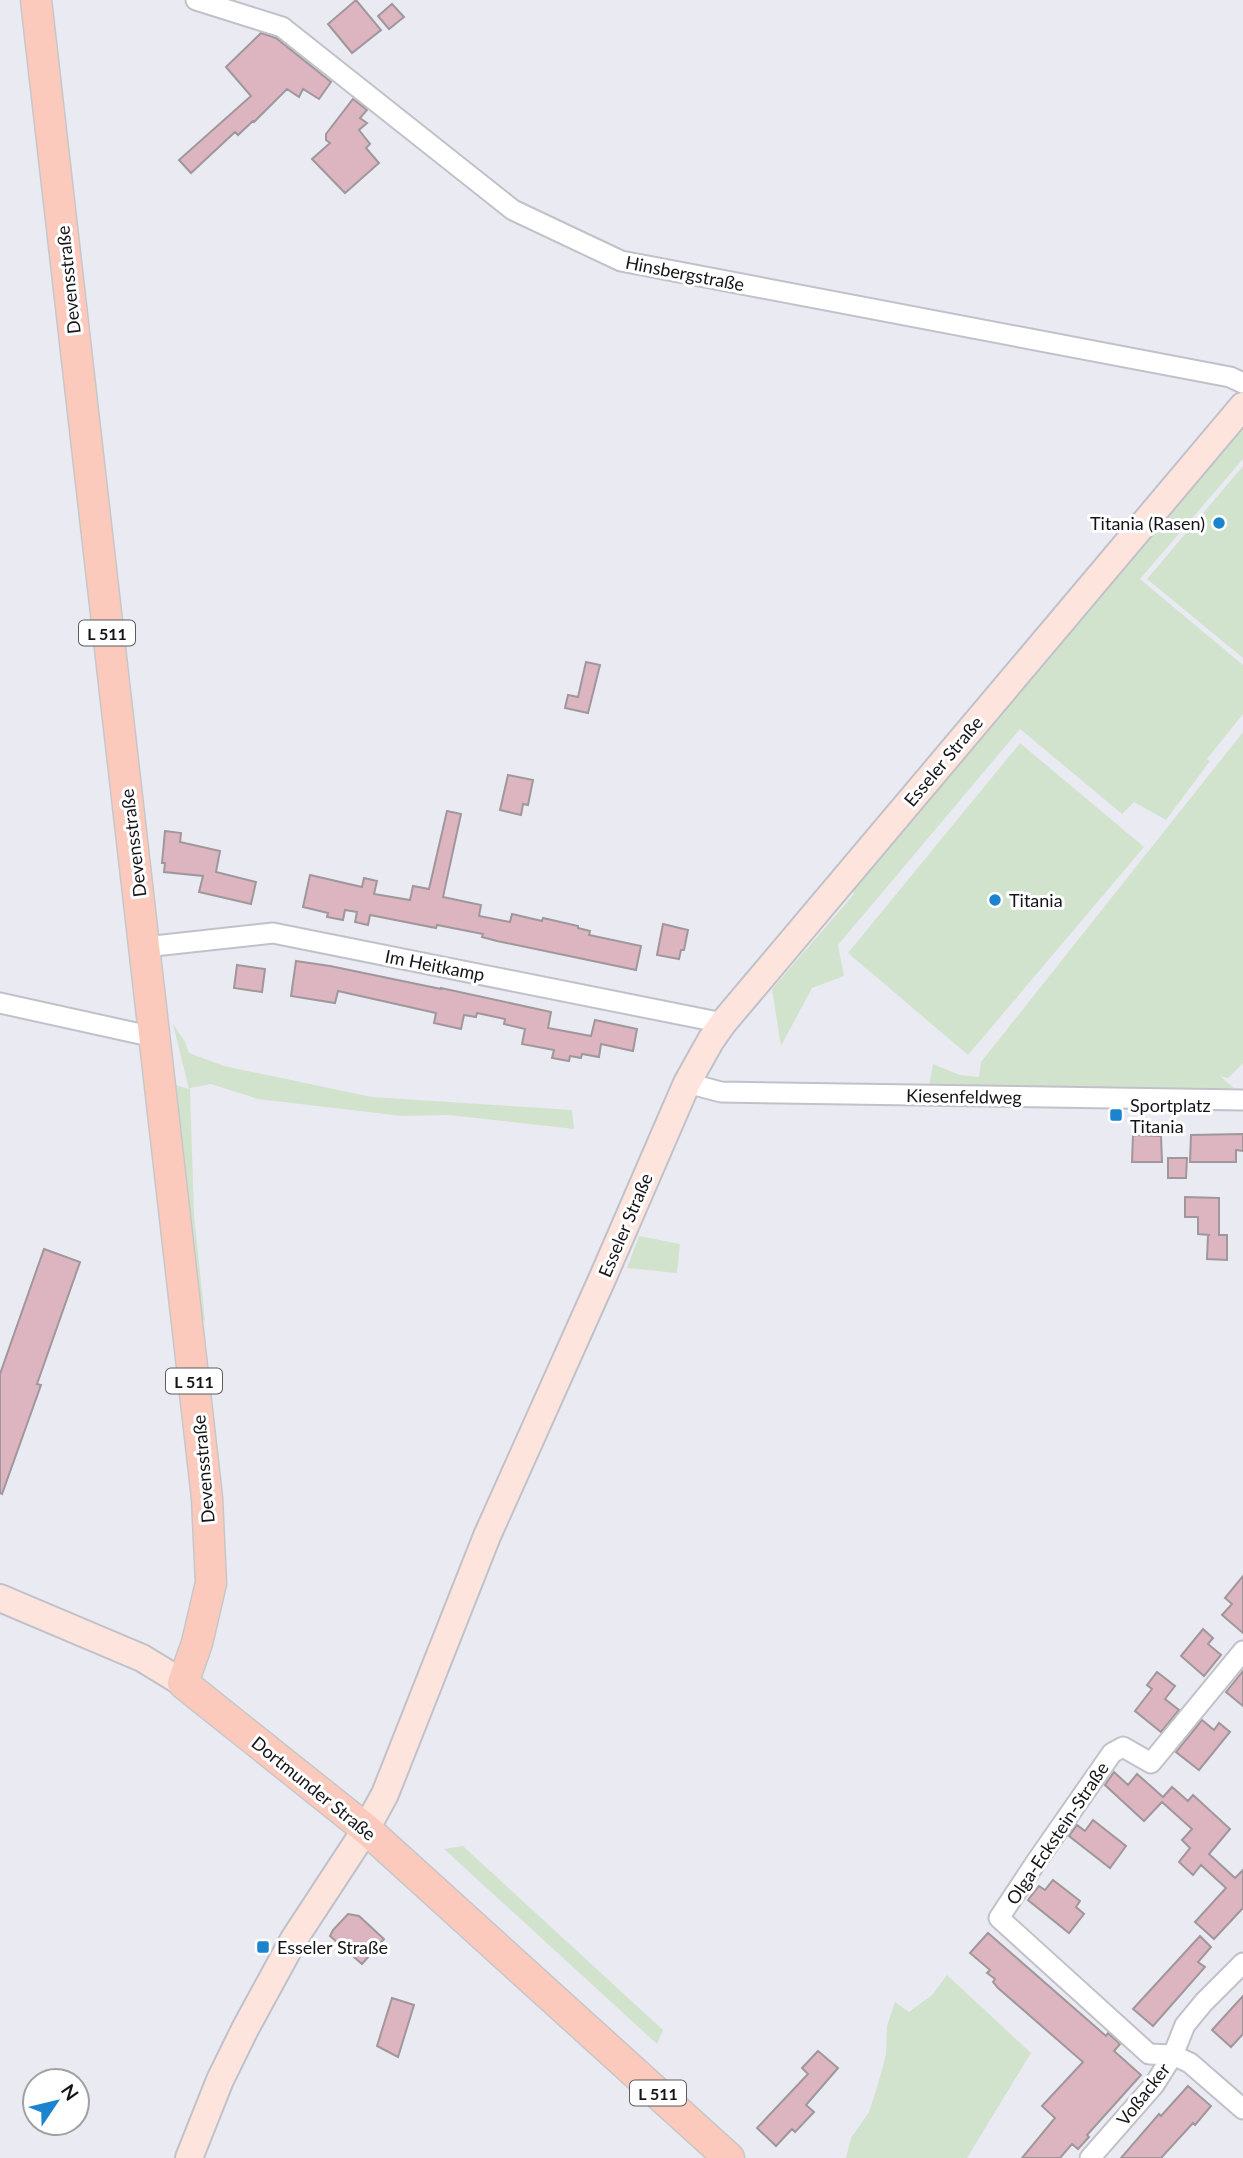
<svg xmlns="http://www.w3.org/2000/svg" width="1243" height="2158" font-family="Lato,sans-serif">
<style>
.green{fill:#d2e3cd}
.building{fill:#dcb5c1;stroke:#a0979a;stroke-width:2}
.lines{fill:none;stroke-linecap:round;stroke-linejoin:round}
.minor-casing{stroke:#c1c1c9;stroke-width:23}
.secondary-casing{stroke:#c1c1c9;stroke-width:30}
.primary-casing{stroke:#c7c7c8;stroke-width:33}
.minor{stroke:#fff;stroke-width:19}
.secondary{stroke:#fde5de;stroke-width:26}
.primary{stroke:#fbcabd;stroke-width:30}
.poi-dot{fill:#1c83ce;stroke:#fff;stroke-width:2.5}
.labels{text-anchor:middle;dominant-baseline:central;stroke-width:6;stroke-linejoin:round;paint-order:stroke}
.shield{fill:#fff;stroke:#5b5b5d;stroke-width:2}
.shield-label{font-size:16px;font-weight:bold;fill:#151518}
.street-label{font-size:18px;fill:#151518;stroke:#fff}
.poi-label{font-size:18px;fill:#151518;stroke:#fff;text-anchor:start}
</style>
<rect width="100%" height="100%" fill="#eaeaf3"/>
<path class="green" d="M1243 423V459L1140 579 1243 665V714L1207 759 1210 761 1166 820 1134 802 1122 814 1020 729 838 945 844 976 812 988 781 1046 772 989 854 894 850 887Z
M1243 466V658L1147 579Z
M1243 732V1063L1228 1078 1220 1076 1234 1088 1214 1094 929 1087 933 1064 960 1075 979 1077 981 1062Z
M1020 743 1144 847 968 1055 848 953Z
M173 1024 185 1042 189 1053 224 1066 372 1097 572 1110 574 1129 449 1115 402 1116 258 1099 211 1084 190 1088 194 1215 205 1321 198 1317 175 1085 189 1089Z
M639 1236 680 1244 677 1273 627 1268Z
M463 1846 663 2030 657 2044 444 1849Z
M947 1975 1031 2053 967 2158H846L851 2138 869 2112 878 2084 886 2055 887 2026 895 2002 909 2012 932 1995Z"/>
<path class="building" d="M356 0 381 30 352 53 328 24Z
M392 4 404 17 389 29 378 16Z
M261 33 276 38 331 82 319 99 303 89 299 97 287 89 254 122 253 121 238 135 235 132 191 173 179 160 251 96 226 67Z
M353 99 367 110 360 118 367 123 359 130 370 144 366 148 379 163 345 193 312 159 330 143 326 140V134Z
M586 662 600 665 588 713 565 708 568 695 578 697Z
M508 775 533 780 528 805 523 804 521 815 500 810Z
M447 811 461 814 443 897 481 905 479 916 510 922 512 914 542 921 543 918 578 926V928L590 931 589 935 641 946 636 970 497 941 482 937 483 934 437 925 436 928 370 915 368 925 355 922 357 912 345 910 343 920 327 917 328 913 303 907 310 875 362 887 364 878 377 881 374 894 410 900 413 886 429 889Z
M165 831 181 833 180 842 220 851 216 872 256 882 251 904 199 892 203 876 164 872 165 863H162Z
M663 924 688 930 684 950H681L679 959 657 955Z
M296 961 330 966 441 989V988L551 1012 548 1028 591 1036 595 1020 637 1029 633 1051 601 1044 599 1057 582 1054 581 1058 570 1056 569 1061 552 1058 554 1050 522 1044 525 1029 504 1024 505 1019 477 1013 476 1017 464 1015 461 1029 434 1023 436 1013 338 991 335 1003 291 996Z
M237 965 265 969 262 992 234 988Z
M1243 1134V1151L1236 1150V1162H1190L1191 1135Z
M1133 1135 1161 1136 1162 1162H1132Z
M1168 1158H1187L1186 1178H1168Z
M1185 1197 1219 1198V1235H1227V1260L1207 1259 1208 1235H1210L1198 1234V1217H1185Z
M44 1249 80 1262 37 1384 41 1385 2 1494 0 1493V1374Z
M1243 1576V1633L1222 1615 1232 1604 1225 1598Z
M1203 1629 1213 1638 1208 1644 1221 1655 1204 1676 1181 1656Z
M1243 1671V1706L1226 1692Z
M1157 1672 1175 1686 1165 1699 1179 1710 1161 1732 1135 1711 1152 1689 1147 1685Z
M1202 1720 1214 1730 1219 1723 1230 1732 1199 1770 1176 1752Z
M1114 1772 1128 1785 1137 1774 1163 1797 1172 1787 1188 1801 1193 1795 1230 1829 1209 1854 1235 1878 1243 1870V1908L1214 1939 1195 1922 1226 1888 1201 1865 1193 1875 1179 1862 1190 1848 1182 1840 1192 1829 1162 1802 1144 1821 1105 1785Z
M1093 1820 1126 1846 1110 1868 1069 1836 1077 1825 1085 1831Z
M1053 1880 1080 1901 1076 1907 1084 1914 1069 1933 1028 1900 1039 1886 1045 1890Z
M348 1914 359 1916 384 1939 362 1964 330 1936 333 1930Z
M988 1933 1106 2036 1108 2033 1120 2044 1114 2051 1141 2075 1087 2135 1089 2137 1078 2149 1072 2144 1060 2158H1022L1055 2118 1042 2106 1083 2062 998 1988 993 1982 995 1979 987 1973 990 1970 970 1953Z
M1200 1936 1211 1947 1198 1962 1205 1967 1153 2026 1133 2009Z
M1243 1996V2034L1231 2047 1212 2030Z
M392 1998 414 2005 398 2057 377 2046Z
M818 2051 838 2068 806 2105 814 2112 795 2132 792 2129 776 2146 757 2128 808 2074 802 2068Z
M1188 2086 1211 2106 1195 2125 1193 2123 1161 2158H1121L1159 2114 1161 2116Z"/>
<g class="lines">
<g class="minor-casing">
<path id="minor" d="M196 0 282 27 513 210 621 261 1230 377 1243 383
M145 947 273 933 723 1023
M0 1003 154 1037
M687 1083 721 1092 1243 1100
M1243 1651 1151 1763 1123 1747 1112 1753 1036 1862 999 1918 1149 2054 1173 2055 1190 2063 1243 2109
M1090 2158 1154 2085 1173 2055 1185 2025 1204 2002 1243 1963"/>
</g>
<g class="secondary-casing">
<path id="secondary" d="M0 1598 142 1658 183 1683
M189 2158 220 2080 245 2029 294 1939 366 1829 385 1794 487 1536 603 1277 687 1083 711 1040 723 1023 1243 406"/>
</g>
<g class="primary-casing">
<path id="primary" d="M36 0 207 1498 211 1583 197 1643 183 1683 366 1829 729 2158"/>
</g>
<use href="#minor" class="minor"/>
<use href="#secondary" class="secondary"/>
<use href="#primary" class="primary"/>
</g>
<g class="poi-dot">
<circle cx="1219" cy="523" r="7"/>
<circle cx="995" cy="900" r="7"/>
<rect x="1109" y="1108" width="14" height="14" rx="3.5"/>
<rect x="256" y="1940" width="14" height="14" rx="3.5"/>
</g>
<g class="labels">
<g class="shield">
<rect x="79" y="620.5" width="56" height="25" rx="5"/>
<rect x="166" y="1368.5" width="56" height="25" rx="5"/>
<rect x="630" y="2080.5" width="56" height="25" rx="5"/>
</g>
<g class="shield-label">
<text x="107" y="633">L 511</text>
<text x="194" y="1381">L 511</text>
<text x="658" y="2093">L 511</text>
</g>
<g class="street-label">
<text transform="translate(685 273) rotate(11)">Hinsbergstraße</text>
<text transform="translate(68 280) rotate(-96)">Devensstraße</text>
<text transform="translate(943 761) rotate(-50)">Esseler Straße</text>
<text transform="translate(133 843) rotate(-97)">Devensstraße</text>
<text transform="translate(435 965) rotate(11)">Im Heitkamp</text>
<text transform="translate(964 1096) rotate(1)">Kiesenfeldweg</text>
<text transform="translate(625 1225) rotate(-67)">Esseler Straße</text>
<text transform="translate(203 1469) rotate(-95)">Devensstraße</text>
<text transform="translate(314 1788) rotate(39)">Dortmunder Straße</text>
<text transform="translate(1057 1833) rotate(-56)">Olga-Eckstein-Straße</text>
<text transform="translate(1143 2094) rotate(-52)">Voßacker</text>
</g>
<g class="poi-label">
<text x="1205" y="523" text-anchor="end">Titania (Rasen)</text>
<text x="1009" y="900">Titania</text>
<text x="1130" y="1105">Sportplatz<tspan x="1130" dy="21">Titania</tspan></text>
<text x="277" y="1947">Esseler Straße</text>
</g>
</g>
<g transform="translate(56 2102) rotate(55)"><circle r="33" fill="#ffffff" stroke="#a1a1a3" stroke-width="2"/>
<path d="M0-5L12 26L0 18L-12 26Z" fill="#1c83ce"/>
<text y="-10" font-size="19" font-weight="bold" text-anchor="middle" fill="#151518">N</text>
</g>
</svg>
